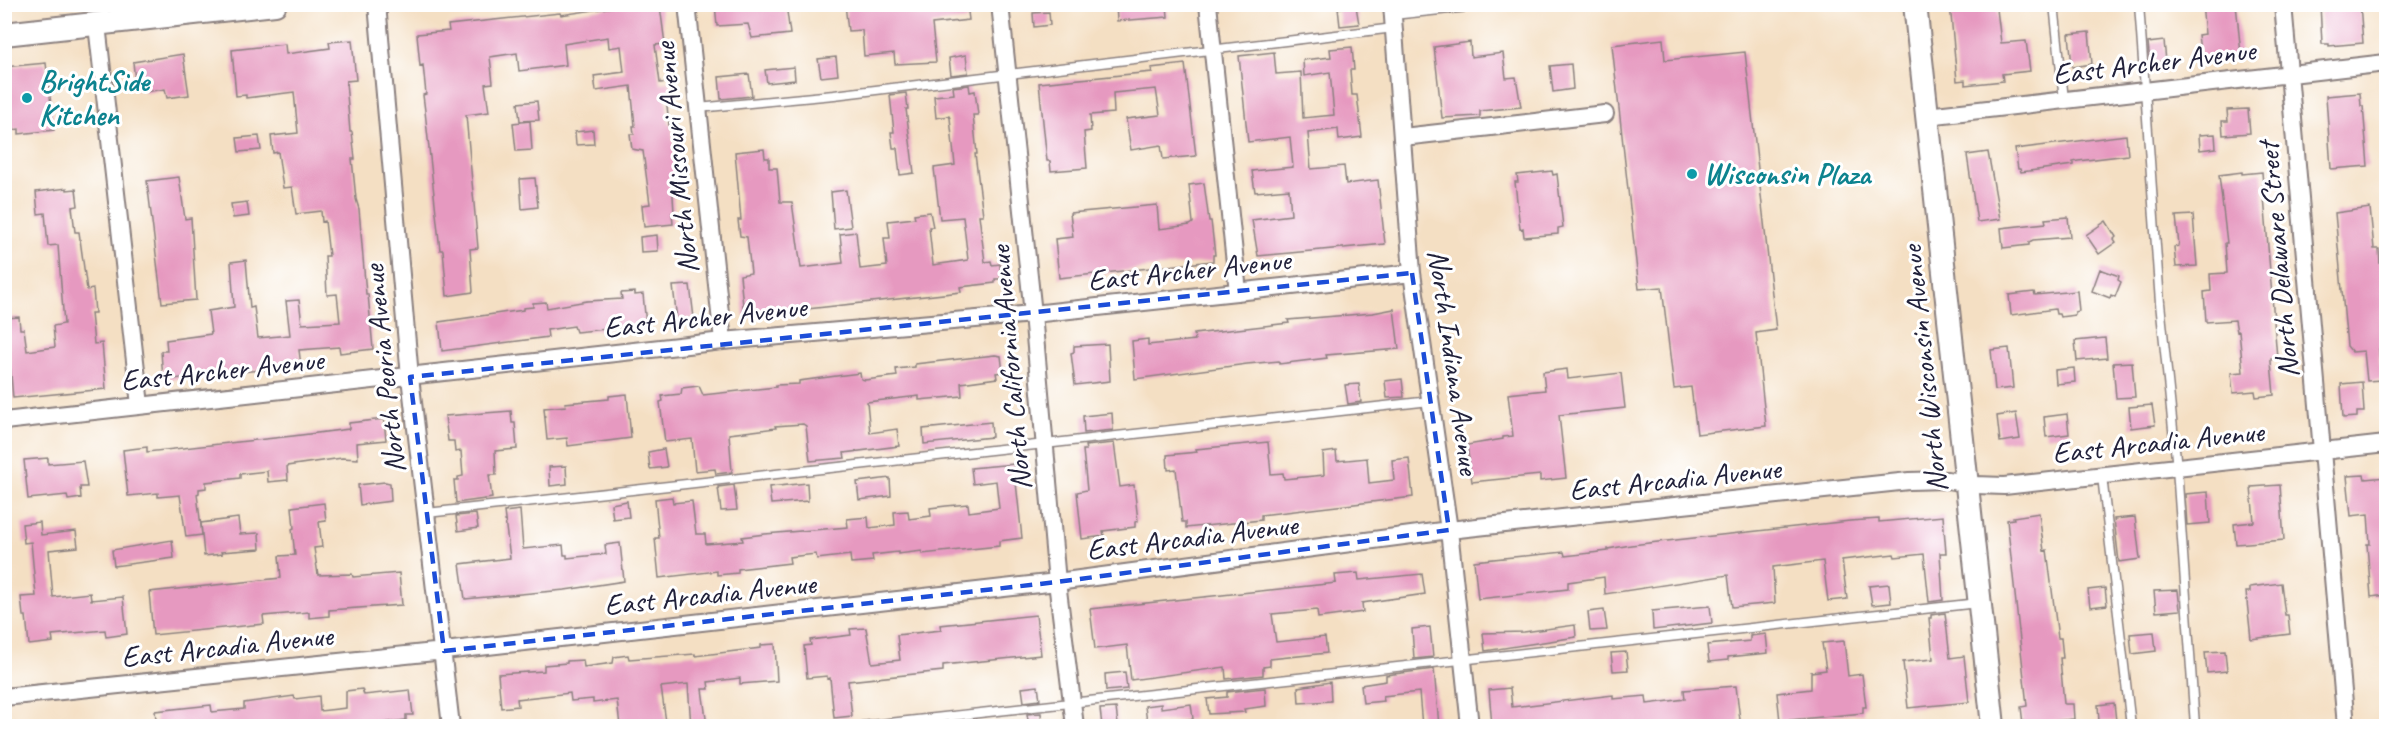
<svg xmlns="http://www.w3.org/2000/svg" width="2391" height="731" font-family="Caveat,sans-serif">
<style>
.building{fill:#e699c0}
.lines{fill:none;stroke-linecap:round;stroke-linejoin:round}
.lane-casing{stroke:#8b807f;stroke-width:11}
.street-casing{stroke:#8b807f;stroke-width:20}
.secondary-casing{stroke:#8b807f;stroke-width:26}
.lane{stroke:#fff;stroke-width:8}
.street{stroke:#fff;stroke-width:16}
.secondary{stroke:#fff;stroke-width:22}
.marked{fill:none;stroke:#1d4ed8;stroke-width:4.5;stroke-dasharray:12 8;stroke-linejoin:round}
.culture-dot{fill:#0f9aa8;stroke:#fff;stroke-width:2}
.labels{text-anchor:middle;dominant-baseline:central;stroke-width:6;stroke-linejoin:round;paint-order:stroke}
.street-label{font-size:30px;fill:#22223b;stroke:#fff}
.culture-label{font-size:30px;font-weight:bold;fill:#0d838f;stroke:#fff;text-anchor:start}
</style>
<rect width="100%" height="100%" fill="#fff"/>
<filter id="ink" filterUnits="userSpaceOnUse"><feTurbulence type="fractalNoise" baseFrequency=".0167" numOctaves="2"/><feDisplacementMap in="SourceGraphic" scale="12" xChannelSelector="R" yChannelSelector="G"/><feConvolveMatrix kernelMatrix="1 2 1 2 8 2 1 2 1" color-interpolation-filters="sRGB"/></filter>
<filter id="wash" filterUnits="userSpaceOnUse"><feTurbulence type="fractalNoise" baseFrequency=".008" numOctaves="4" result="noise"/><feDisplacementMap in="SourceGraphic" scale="24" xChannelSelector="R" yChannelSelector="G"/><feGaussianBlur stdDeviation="1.35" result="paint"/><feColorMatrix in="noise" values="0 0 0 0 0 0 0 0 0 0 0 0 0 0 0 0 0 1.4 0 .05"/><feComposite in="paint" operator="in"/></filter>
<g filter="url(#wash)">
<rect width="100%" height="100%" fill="#f4dfc3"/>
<g id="blocks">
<path class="building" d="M634 4 660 6 665 44 655 45 660 83 670 82 671 95 666 96 669 125 672 124 676 178 672 179 674 213H672L673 224 644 227 642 205 650 204 643 151 632 149 630 134H634L633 126H635L631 86 596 91 594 76 624 72 621 46 609 48 608 37 564 44 566 65 519 71 517 53 490 57 493 83 485 84 489 112 466 115 478 248 470 249 473 292 447 296 443 250H440L425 111 423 95 426 94 423 65 420 66 417 34 449 31 448 25 560 13 561 15Z
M715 4H786L790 34 752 38 748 24 717 26Z
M845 4H967L969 20 932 24 936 62 895 64 894 53 864 56 862 30 848 31Z
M1116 4H1167L1168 17 1117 21Z
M1950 4H1991L1992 9H1997L2001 43 2026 41 2030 71 2002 74 2003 81 1965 85V80L1957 81Z
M2202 4H2236L2241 54 2201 59 2198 35 2205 34Z
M2320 4H2360L2363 43 2329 46V44H2322Z
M1356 6 1359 24 1340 26 1338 8Z
M1049 12 1050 25 1034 27 1033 13Z
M2089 32 2092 64 2072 67 2069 34Z
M1663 39 1665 60 1745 52 1776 330 1756 333 1766 426 1697 434 1691 387 1674 389 1662 287 1639 289 1612 45Z
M352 40 356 80 346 81 350 132H352L355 159H352L356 199 359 209 366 294H368L373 349 340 353 339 347 299 350 301 366 163 380 161 351H167L166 340 211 334 208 311 234 307 231 262 246 260 250 308 254 307 258 338 290 335 286 301 299 300 302 324 340 322 337 294 327 295 325 256H329L325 221 322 222 321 211 296 214 292 187 283 188 278 152 273 153 271 136 298 133 294 92 246 98V95L236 96 232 50 285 44 286 54 330 48 329 42Z
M2164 41 2166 61 2150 63 2148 43Z
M1470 42 1471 57 1503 53 1506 78 1516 77 1521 107 1480 111V116L1442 118 1434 47Z
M1352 47 1354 70H1350L1352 95H1357L1362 137 1339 140 1338 129 1308 133 1311 169 1344 166 1346 184 1378 180 1385 244 1258 256 1252 220 1291 215 1289 189 1255 192 1252 171 1293 167 1290 137 1248 142 1239 56 1274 52 1276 74 1301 72 1303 118 1334 115 1330 72 1304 76 1303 60 1331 57 1330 49Z
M183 54 189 95 167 98 165 89 145 92 144 89 136 90 133 62Z
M966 55 968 73 951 75 949 58Z
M836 57 838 75 821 77 818 59Z
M46 63 54 130 19 134V129L4 131V67Z
M1185 64 1196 156 1163 159 1161 145 1131 150 1126 119 1160 115 1156 89 1113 93 1114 113 1090 115 1091 131 1084 132 1087 168 1051 171 1050 161H1047L1039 83 1152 72 1151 68Z
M1571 64 1573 89 1553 92 1550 66Z
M794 67 795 80 767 83 765 70Z
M749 74 752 96 721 99 719 77Z
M969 85 970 92 975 91 978 115H973L977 154H975L983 215H979L985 262 991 261 992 265 1000 264 1001 279H995V283L960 287 961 292 744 316 740 275 751 273 747 237 740 236 738 220H741L735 152 764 149 765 158H769V168H777L780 202H792L801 268 843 263 840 234 856 232 860 269 887 266 884 238H890L888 221 915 218 914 214 930 212 933 227H929L933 265 968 260 963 217 940 219 934 168 955 165 950 118 949 116 936 118 934 96 954 94 953 87Z
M906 93 908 109H906L914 173 900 175 897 148H893L891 132H894L890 95Z
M2360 93 2361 106H2363L2368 166 2331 169 2326 96Z
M537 101 539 120 520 121 518 103Z
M2248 109 2250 133 2223 135 2222 121H2228L2227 110Z
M530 121 532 150 516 151 513 123Z
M593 130 594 144 576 145 575 132Z
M2215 134 2216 148 2200 150 2199 135Z
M2126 135 2128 155 2078 161 2073 162V165L2037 170 2021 172 2020 169H2018L2015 149Z
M259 136 261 150 239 152 237 138Z
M1988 152 2000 219 1977 222 1967 155Z
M1552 171 1553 175 1557 174 1563 227 1558 228V234L1524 237 1523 228 1520 229 1515 182H1518L1517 175Z
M2242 172V174L2262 172 2277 358H2271V362L2274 395 2256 397 2255 391 2233 393 2231 373 2243 372 2239 331 2237 332 2235 320 2206 322 2204 292 2211 291 2210 274 2227 273 2225 243H2227L2219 175Z
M179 177 185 219 191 218 196 300 162 303 147 181Z
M535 178 538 207 522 209 520 179Z
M1204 183 1209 221H1211L1215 255H1213V261L1059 278 1055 239 1073 237 1070 213 1157 205 1159 229 1190 225 1193 223 1189 185Z
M67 188V190L76 189 78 206 72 207 75 232H79L87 290 93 289 95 313H91L94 344 102 343 106 389 13 398 6 318 19 317 20 329H24L27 351 55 347 53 326 64 324 58 245 48 246 45 213 38 214 36 192Z
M846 190 851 227 834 229 831 192Z
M247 202 249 216 233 218 231 204Z
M2370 208 2374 249H2379L2380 263 2386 262V349H2379L2381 380 2367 381 2364 351 2352 352 2347 346 2335 213Z
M2193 215 2197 266 2176 267 2174 247 2179 246 2176 216Z
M2068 217 2070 237 2033 240 2029 242V245L2003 248 2001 228 2046 223 2045 219Z
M2106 221 2116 237 2114 239 2116 242 2099 254 2086 235Z
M657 235 658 251 641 252 640 237Z
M2100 269 2119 276 2118 280 2121 282 2115 297 2111 295 2110 298 2092 291Z
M690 285 694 318 677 320 673 286Z
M2077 291 2079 311 2075 312V315L2060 317 2059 314H2056L2055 309 2011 315 2009 295 2034 292 2035 295Z
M635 292V295L643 294 646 325 576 332 574 326 547 330 548 337 442 351 439 322 523 310V308L533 307V303L546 302 547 308 587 301 622 299 621 293Z
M1394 309 1399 349 1326 355 1327 358 1279 364V361L1247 364 1135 379 1132 341 1148 339V345L1195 340 1194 334 1289 323 1288 320 1373 313Z
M2105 338 2107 358 2077 361 2075 341Z
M1108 344 1110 381 1075 385 1071 353 1074 352V346Z
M2009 348 2013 388 1995 390 1991 350Z
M995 355 1001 356 1003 372 996 373 997 378 961 383 962 396 919 400V396L867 402 870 433 897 429 899 446 844 453 845 458 810 461 806 426 803 424 775 426 776 428 729 434 732 472 716 474 715 469 695 471 692 439 665 442 660 402 663 401 662 396 681 394 682 388 699 386 703 395 776 387V385L799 384V381L844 375 860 373 861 379 865 380 897 376 896 369 915 367V364Z
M2132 362 2135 397 2116 398 2113 363Z
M2074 368 2075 382 2056 384 2055 370Z
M1567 369 1568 379 1621 373 1625 408 1559 415 1566 478 1540 481V475L1472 482 1467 445 1503 439V437L1513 436 1508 394 1545 390 1543 372Z
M1402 379 1404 397 1387 398 1385 381Z
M2362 382 2364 412H2357V417L2343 418 2341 384Z
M1359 384 1361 402 1348 404 1345 385Z
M627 394 631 438 568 446 567 438 547 440 544 408 566 406 565 403 609 399V396Z
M2152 405 2155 425 2131 428 2129 407Z
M511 411 512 423H515L517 449 495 451 496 475H489L492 498 456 503 454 480H458V477L463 476 461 451 455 452 454 441H448L445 416Z
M1112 413 1113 430 1084 433 1083 416Z
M2016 413 2020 439 2000 442 1997 416Z
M2067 414 2069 434 2046 437 2044 417Z
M384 419 386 440 357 443 358 459 342 458 287 466 288 480 268 482 267 471 240 474V478L206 482V488L199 489V493L197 494 202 535 186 537 180 495 158 497V493L128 496 123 450 147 447V452L293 436 349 429V423Z
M991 422 992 437 924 444 923 429Z
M1268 442 1271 474 1283 473 1284 479 1324 475 1323 453 1336 451 1337 461 1367 458 1369 483 1394 480 1392 460 1409 458 1413 497 1261 515V520L1186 528V522H1182L1176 469 1168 470 1167 455 1197 452 1196 449Z
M1114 443 1120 487 1134 485 1138 521 1135 522V527L1103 531 1104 536 1082 539 1077 492 1087 490 1083 450H1086L1085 446Z
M664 449 667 467 650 469 648 452Z
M48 458V464L83 461 87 487H80L81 498 68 500 67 495 28 499 24 460Z
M1014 464 1022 538 999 541V546L922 554V551L898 554V552L872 555 873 561 851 563 850 555 817 559 816 554 789 557 790 563 738 569V573L717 575V571L659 578 655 538H659L655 499 672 497 673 503 692 501 696 534H705L706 544 743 541 742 537 765 534 848 527 847 519 868 517 869 528 895 525 894 512 908 511 909 519 931 516 930 508 946 506 968 504 969 512 999 508 996 481 973 484 971 468Z
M566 466 567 484 550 486 549 467Z
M2364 475 2365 479 2386 477V595L2371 597 2367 544H2370L2368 514 2351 516 2347 476Z
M890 478 891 496 859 500 857 482Z
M385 482 390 483 391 501 360 505 358 485Z
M807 483 808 501 771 504 769 487Z
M734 485 737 510 721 511 718 487Z
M2280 485 2284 540 2236 544 2234 524 2254 522 2251 487Z
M2208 492 2210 523 2187 525 2185 494Z
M627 501 629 517 613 519 611 504Z
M324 503 326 521 319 522 322 547 314 548 318 575 352 574 353 577 399 573 402 605 329 610V616L309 618V612L263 616 264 624 153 635 149 592 281 578 279 556 295 555 292 529 294 528 292 507Z
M520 510 523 549 563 545 564 555H567V558L606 554 605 545 620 543 624 581 565 590 465 599 460 564 510 558 504 512Z
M2039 513 2044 551 2047 550 2058 638H2061L2063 658H2060L2064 704H2073L2074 719 2023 724 2021 707 2027 706 2007 520 2014 519 2013 517Z
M476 514 478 528 458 531 456 516Z
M1943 516 1946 553H1940L1943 600 1929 602 1924 554 1895 557 1894 554 1842 560 1847 599 1828 601 1823 561 1773 567 1775 603 1732 607 1728 575 1605 594 1604 577 1568 582V589L1478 599 1474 561 1564 552 1565 556 1608 551V549L1631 545 1721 535 1850 521 1879 519V522Z
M2135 517 2140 559 2119 562 2114 519Z
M238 518 240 534 259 533 260 549 221 552 222 554 204 556 201 523Z
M40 522 41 535 76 531 78 547 49 550 53 597 90 593 91 600 123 597 127 634 106 637 105 630 52 635 53 642 29 645 26 616H23L21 597 36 596 31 542 24 543 22 524Z
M172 540 174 558 114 566 112 550Z
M1358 573 1359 580 1422 574 1425 594 1362 603 1363 612 1318 618 1317 610 1272 614 1276 642 1325 637 1327 653 1270 659V666L1263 667V675L1226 679 1225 667 1131 680 1127 645 1095 649 1090 609 1336 583 1335 575Z
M2281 583 2285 615H2288L2290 634 2251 639 2246 592H2250V587Z
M1889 584 1891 603 1872 605 1869 586Z
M2105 588 2107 605 2090 607 2088 590Z
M2178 590 2180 610 2156 612 2154 591Z
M1710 606 1712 623 1653 630 1652 611Z
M1604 610 1607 630 1590 631 1588 612Z
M1945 613 1950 658 1964 656 1969 702 1908 708 1903 662 1933 659 1929 618H1931V615Z
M1036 615 1041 655 943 665V671L848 681 852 716 834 718 830 678 827 679V676L807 678 804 646 811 645 810 640 851 635 850 629 866 628 872 663 900 660 897 635 941 630 940 625Z
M1575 625 1576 637 1485 651 1483 633 1524 632Z
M1430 627 1433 657 1414 659 1412 629Z
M2154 632 2156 651 2132 654 2130 634Z
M1766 634 1768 653 1728 657V660L1709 662 1707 645 1750 641V636Z
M1844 641 1848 676 1862 674 1866 707H1863V713L1780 721 1777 693 1811 689V672L1826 670 1822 643Z
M775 644 777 681 740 684V678L708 682 709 689H702L707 726H691L688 684 661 687 666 722 620 726 617 700 593 703V699L571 701 570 693 517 699 518 706 501 708 498 674 544 671V665L567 663V661L583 660 584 667 613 663 614 657 628 655 629 659 695 654V656L761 648V645Z
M2225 651 2227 671 2207 673 2205 652Z
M1626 652 1628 670 1613 671 1611 653Z
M1434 669 1439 726H1422L1419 692 1383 696 1384 701 1363 703 1361 685 1386 681V675Z
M1125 672 1127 689 1106 691 1105 674Z
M1330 682 1331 701 1299 703 1298 687Z
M1038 686 1040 700 1024 702 1022 688Z
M1736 686 1740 720 1738 721V726H1492L1489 690 1510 688 1512 707 1613 695V699L1646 696 1647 704 1685 699 1684 690Z
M1265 688 1266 706 1244 709 1245 712 1209 714 1207 699 1227 697V692Z
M362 689 364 695 410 690 413 715H406V720L367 725V726H157L155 711 211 705 212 712 244 709V703L294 696 295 699 319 696 320 711 346 708V691Z
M2114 703 2116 721 2099 722 2098 705Z
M1161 704V708L1191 704 1193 719 1147 723 1145 706Z
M1116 708 1118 725 1102 726 1100 709Z
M1041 713 1042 726H1029L1027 714Z"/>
</g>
</g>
<g filter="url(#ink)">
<use href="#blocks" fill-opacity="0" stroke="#8b807f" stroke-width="1.5"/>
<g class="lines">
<g class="lane-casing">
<path id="lane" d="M2054 4 2064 100
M2139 4 2160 303 2177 468 2195 726
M1393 15 1497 4
M698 108 834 95 1394 28
M2102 476 2131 726
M427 513 1430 401
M862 726 1978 603"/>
</g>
<g class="street-casing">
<path id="street" d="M377 4 410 377 451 726
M687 4 723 341
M1000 4 1033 314 1057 582 1075 726
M1208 4 1238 292
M1392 4 1412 273 1449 530 1470 726
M2283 4 2346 726
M97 25 140 405
M1927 116 2386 63
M1403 137 1605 114
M4 421 723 341 1033 314 1412 273
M4 697 444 651 1057 582 1449 530 1909 481 1947 480 1976 485 2004 486 2386 444"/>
</g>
<g class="secondary-casing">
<path id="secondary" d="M1915 4 1993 726
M4 34 275 4"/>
</g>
<use href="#lane" class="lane"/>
<use href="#street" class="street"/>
<use href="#secondary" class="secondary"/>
</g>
</g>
<path class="marked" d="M1412 273 1449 530 1057 582 444 651 410 377Z"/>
<g class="culture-dot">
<circle cx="27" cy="98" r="6"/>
<circle cx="1692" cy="174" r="6"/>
</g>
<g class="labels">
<g class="street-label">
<text transform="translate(2154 62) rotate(-7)">East Archer Avenue</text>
<text transform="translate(676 158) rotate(-96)">North Missouri Avenue</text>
<text transform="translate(2278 260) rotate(-95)">North Delaware Street</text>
<text transform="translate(1189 270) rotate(-6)">East Archer Avenue</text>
<text transform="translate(705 317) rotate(-6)">East Archer Avenue</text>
<text transform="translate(1454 362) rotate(82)">North Indiana Avenue</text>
<text transform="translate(1010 368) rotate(-95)">North California Avenue</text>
<text transform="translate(384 369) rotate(-96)">North Peoria Avenue</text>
<text transform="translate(1924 369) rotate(-96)">North Wisconsin Avenue</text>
<text transform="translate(222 370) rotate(-6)">East Archer Avenue</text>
<text transform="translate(2158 442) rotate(-6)">East Arcadia Avenue</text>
<text transform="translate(1675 479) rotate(-6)">East Arcadia Avenue</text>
<text transform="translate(1192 537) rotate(-7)">East Arcadia Avenue</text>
<text transform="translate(710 594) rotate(-6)">East Arcadia Avenue</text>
<text transform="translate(227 646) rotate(-6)">East Arcadia Avenue</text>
</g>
<g class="culture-label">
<text x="39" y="81">BrightSide<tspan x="39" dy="34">Kitchen</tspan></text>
<text x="1704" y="174">Wisconsin Plaza</text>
</g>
</g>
<rect width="2391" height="731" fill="none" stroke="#fff" stroke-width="24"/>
</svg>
